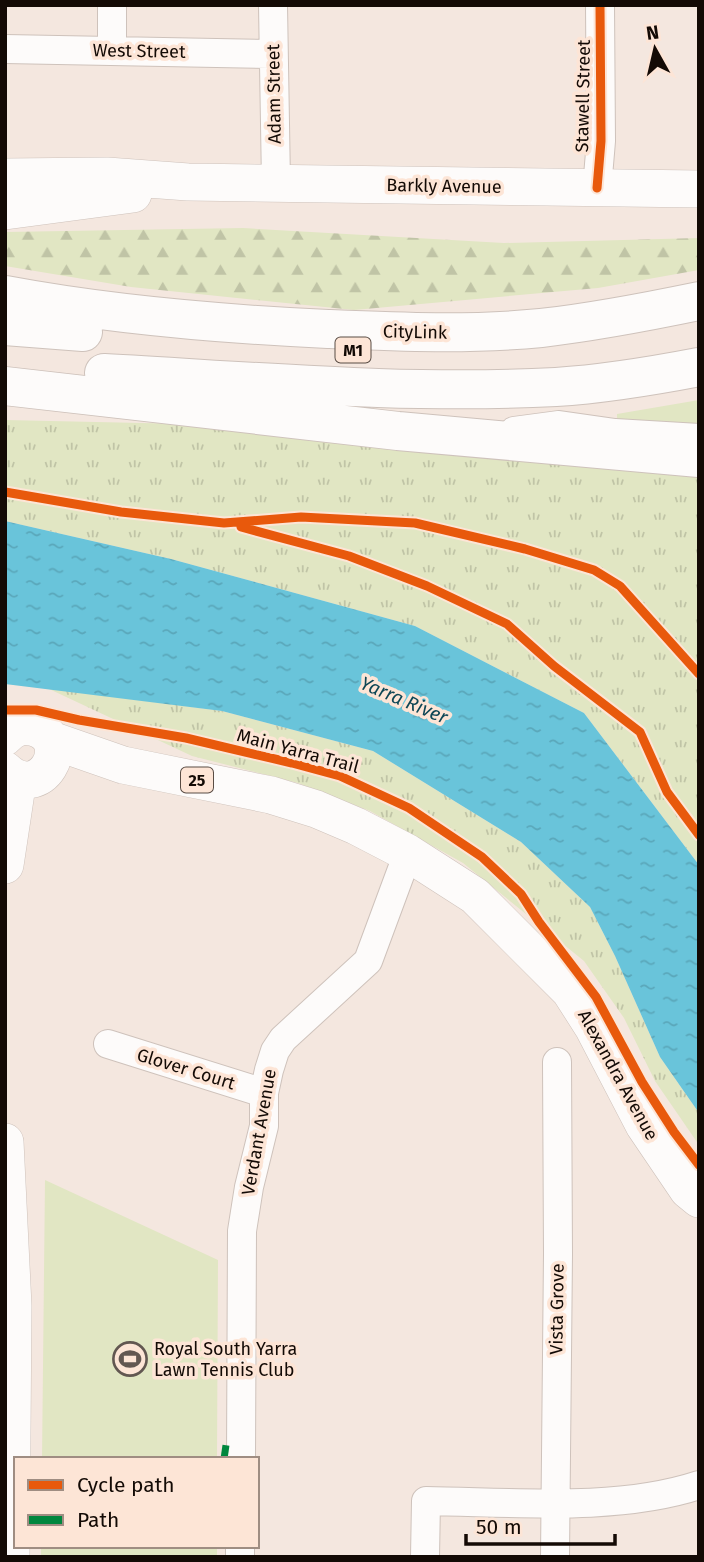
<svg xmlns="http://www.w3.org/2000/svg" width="704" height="1562" font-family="'Fira Sans',sans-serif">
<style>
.grass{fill:#e1e6c3}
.forest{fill:url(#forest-firs)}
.park{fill:url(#park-tufts)}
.water{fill:url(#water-ripples)}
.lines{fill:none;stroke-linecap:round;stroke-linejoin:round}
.minor-casing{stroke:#cec2bb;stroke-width:30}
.major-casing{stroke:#cec2bb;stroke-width:38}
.highway-casing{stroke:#cec2bb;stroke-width:40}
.minor{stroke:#fdfbfa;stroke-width:28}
.major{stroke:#fdfbfa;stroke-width:37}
.highway{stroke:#fdfbfa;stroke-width:38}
.quiet{stroke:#00873e;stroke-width:7;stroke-dasharray:14 7;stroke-linecap:butt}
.cycleway-casing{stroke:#fde5d6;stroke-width:13}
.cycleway{stroke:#e8590c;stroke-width:9}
.labels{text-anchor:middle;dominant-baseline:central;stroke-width:7;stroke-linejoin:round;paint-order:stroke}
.shield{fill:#fde5d6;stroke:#594c44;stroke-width:2}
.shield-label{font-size:16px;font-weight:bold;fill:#130a05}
.street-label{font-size:18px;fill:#130a05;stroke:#fde5d6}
.poi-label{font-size:18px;fill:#130a05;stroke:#fde5d6;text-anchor:start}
.water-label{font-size:19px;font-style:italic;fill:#0e4655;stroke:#fde5d6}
</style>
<defs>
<pattern id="forest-firs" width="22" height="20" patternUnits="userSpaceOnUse" patternTransform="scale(1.75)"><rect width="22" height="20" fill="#e1e6c3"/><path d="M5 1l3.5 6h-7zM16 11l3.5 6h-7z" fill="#c0c4a6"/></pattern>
<pattern id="park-tufts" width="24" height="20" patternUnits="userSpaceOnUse" patternTransform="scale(1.75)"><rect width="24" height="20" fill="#e1e6c3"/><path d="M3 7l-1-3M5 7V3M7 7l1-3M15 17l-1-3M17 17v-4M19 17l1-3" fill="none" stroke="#c0c4a6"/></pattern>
<pattern id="water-ripples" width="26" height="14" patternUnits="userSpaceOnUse" patternTransform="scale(1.75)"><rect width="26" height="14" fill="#69c4da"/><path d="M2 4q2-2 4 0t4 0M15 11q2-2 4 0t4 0" fill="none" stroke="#5aa7ba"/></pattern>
</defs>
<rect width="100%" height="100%" fill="#f4e7df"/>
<path class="grass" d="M699 400V433L617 426V414Z
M45 1180 218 1260 217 1459H42Z
M41 1546H217V1557H41Z"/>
<path class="forest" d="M243 228 504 243 699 238V270L598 288 354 310 131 287 5 266V232Z"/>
<path class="park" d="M5 420 188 424 699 475V865L584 713 415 626 171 559 5 521Z
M47 688 222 711 373 751 521 842 590 907 615 956 660 1057 699 1113V1145L655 1081 624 1018 584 961 463 863 370 811 298 783 192 756Z"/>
<path class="water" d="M5 521 171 559 415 626 584 713 699 865V1113L660 1057 615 956 590 907 521 842 373 751 222 711 5 684Z"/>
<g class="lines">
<g class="minor-casing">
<path id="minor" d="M112 5V50
M273 5 276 183
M5 49 273 54
M597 188 601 141 600 5
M514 431 559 425 615 433 699 438
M108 1044 264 1093
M241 1459 242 1231 249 1187 264 1126V1093L269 1070 275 1051 283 1039 368 961 408 853
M240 1557V1546
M425 1557 426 1501C512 1502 617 1512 699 1485
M555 1557 558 1254 557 1062"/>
</g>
<g class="major-casing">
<path id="major" d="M5 177 107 176 188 182 699 189
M5 211 133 194
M5 737C13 728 23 724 35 728 76 741 41 804 5 770
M51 740 123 765 271 795 316 809 356 826 408 853 475 896 570 991 593 1027 644 1125 688 1190 699 1199
M5 865 18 779
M5 1142 13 1306 11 1557"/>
</g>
<g class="highway-casing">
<path id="highway" d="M5 295C112 315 220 324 328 329 400 332 470 335 541 328 594 322 646 312 699 301
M5 326 83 332
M104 373C254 381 406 395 556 387 604 384 652 376 699 367
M5 386 398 431 699 458"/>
</g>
<use href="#minor" class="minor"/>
<use href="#major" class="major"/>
<use href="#highway" class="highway"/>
<path class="quiet" d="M224 1459 226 1445"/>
<g class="cycleway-casing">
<path id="cycleway" d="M597 188 601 141 600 5
M5 492 121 512 224 523 301 517 415 523 525 549 594 570 620 586 699 674
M241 527 349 556 427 586 507 624 554 666 640 732 667 792 699 835
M5 710H36L79 720 186 738 292 763 340 776 409 808 482 857 521 894 539 922 596 997 642 1082 674 1132 699 1165"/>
</g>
<use href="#cycleway" class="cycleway"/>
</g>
<defs>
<g id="stadium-ring" transform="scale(1.75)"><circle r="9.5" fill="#fde5d6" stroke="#625751" stroke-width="1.5"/><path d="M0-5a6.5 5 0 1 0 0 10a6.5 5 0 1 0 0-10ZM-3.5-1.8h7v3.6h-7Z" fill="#625751"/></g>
</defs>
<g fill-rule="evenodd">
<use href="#stadium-ring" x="130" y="1359"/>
</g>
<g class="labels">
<g class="shield">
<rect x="335.5" y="337.5" width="35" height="25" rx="5"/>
<rect x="181" y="767.5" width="32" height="25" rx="5"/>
</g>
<g class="shield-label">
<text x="353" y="350">M1</text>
<text x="197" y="780">25</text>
</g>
<g class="street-label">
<text transform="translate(139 51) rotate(1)">West Street</text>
<text transform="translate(274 94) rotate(-91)">Adam Street</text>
<text transform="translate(583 96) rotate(-89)">Stawell Street</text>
<text transform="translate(444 186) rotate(1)">Barkly Avenue</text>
<text transform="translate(415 332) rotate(1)">CityLink</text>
<text transform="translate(298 751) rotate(15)">Main Yarra Trail</text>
<text transform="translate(186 1069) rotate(17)">Glover Court</text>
<text transform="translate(618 1075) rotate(61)">Alexandra Avenue</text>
<text transform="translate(259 1132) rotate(-80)">Verdant Avenue</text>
<text transform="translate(557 1309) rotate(-89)">Vista Grove</text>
</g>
<g class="poi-label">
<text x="154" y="1349">Royal South Yarra<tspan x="154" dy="21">Lawn Tennis Club</tspan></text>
</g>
<g class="water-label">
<text transform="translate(404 700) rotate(23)">Yarra River</text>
</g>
</g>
<rect width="704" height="1562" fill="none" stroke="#130a05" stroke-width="14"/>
<rect x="14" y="1457" width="245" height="91" fill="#fde5d6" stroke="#9f8d82" stroke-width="2"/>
<rect x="28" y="1480" width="35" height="10" fill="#e8590c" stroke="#9f8d82" stroke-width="2"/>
<text x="77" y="1492" font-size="21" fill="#130a05">Cycle path</text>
<rect x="28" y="1515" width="35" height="10" fill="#00873e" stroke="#9f8d82" stroke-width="2"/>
<text x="77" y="1527" font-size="21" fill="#130a05">Path</text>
<g transform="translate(655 49) rotate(352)" stroke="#fde5d6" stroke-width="5" paint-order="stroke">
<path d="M0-5L12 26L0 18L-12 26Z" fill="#130a05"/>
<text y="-10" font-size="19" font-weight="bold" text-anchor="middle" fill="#130a05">N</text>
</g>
<path d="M466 1534v10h149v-10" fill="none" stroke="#130a05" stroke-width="3.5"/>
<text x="476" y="1534" font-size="21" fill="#130a05" stroke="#fde5d6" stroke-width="5" paint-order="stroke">50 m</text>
</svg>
